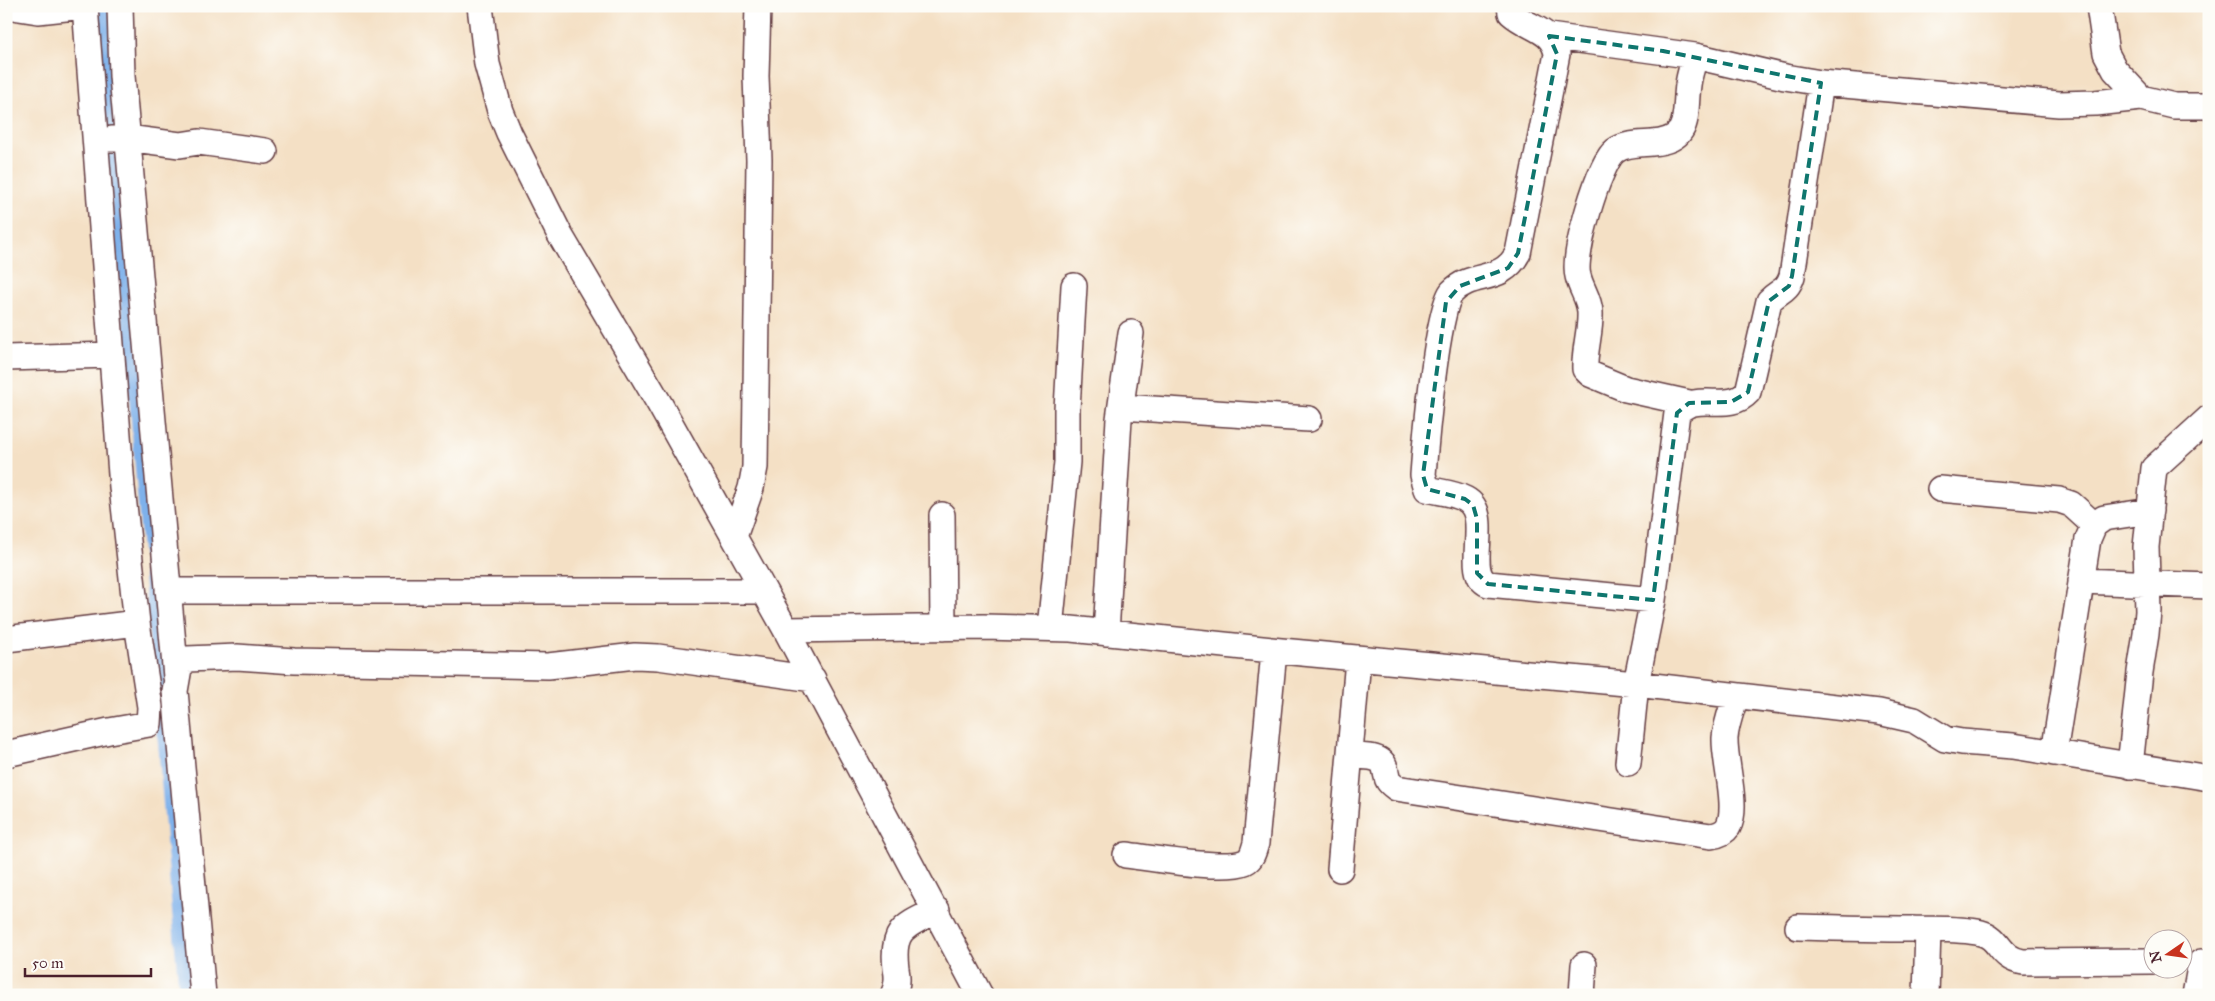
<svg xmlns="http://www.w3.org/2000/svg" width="2215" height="1001" font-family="'IM FELL Great Primer',serif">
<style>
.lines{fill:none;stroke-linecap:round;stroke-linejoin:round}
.canal{stroke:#7eb1eb;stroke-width:18}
.minor-casing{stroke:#643c42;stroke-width:28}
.minor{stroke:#fff;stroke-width:25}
.marked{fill:none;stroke:#0f766e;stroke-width:4;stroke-dasharray:10 6;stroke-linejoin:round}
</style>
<rect width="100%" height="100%" fill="#fdfcf7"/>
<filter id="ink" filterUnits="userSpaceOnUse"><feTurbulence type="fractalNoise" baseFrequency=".02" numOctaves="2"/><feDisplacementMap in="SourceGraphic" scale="10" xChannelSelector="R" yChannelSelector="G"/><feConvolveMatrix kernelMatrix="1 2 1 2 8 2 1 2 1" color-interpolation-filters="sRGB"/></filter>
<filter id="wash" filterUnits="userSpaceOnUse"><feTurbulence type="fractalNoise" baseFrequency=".0096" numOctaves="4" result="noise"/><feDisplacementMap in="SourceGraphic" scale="20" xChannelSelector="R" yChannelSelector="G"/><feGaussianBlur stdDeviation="1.12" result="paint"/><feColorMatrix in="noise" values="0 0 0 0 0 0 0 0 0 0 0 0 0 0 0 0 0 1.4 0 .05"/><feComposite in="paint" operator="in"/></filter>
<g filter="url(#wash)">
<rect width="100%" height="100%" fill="#f4e0c5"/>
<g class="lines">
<path class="canal" d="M102 6 134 349 188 995"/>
</g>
</g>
<g filter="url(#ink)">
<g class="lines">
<g class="minor-casing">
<path id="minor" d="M6 6 38 11 84 6
M120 6 122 76 176 677
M480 6 487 64 500 111 509 133 560 235 659 403 786 630 980 995
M1510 6 1511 13C1529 29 1553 29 1557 54L1518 253C1501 285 1473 270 1452 292 1437 308 1425 446 1423 475L1427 489C1439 492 1454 493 1465 499 1494 514 1462 572 1488 584L1653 600
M2099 6 2106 53 2115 70 2141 98 2174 106H2209
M1549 36 1695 56 1785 77 1821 83 2059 104 2095 103 2141 98
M112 139 127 138 180 145 199 142 265 151
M6 358 112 355
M1689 403 1626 389 1590 374 1585 369C1584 350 1591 331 1590 312 1589 298 1581 289 1578 276 1572 255 1599 163 1615 151 1625 143 1641 144 1652 143 1692 140 1684 116 1688 85 1689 75 1693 65 1695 56
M1121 407 1309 419
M1940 489 2059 500 2071 504 2094 525
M942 515 943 628
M734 537 751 488 755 467 759 160 756 76 758 6
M2081 581 2209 586
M168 591H764
M1050 628 1067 462V409L1074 286
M786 630 983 627 1071 629 1281 651 1636 684 1879 712 1914 720 1945 739 1962 742 2013 746 2209 778
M1106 633 1119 419 1131 333
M6 639 137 623
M2054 753 2088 539 2094 525 2104 518 2150 511
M6 754 109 731 149 724 150 707 137 623 122 487 85 6
M1350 756C1361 757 1382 754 1385 768 1388 779 1385 780 1396 788L1711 836C1718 835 1724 833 1728 827 1739 808 1724 761 1725 738 1726 724 1732 709 1736 696
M1628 763 1636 684 1653 600 1677 413C1697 390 1728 414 1748 392L1769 301C1779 290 1787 292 1792 276L1821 83
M2130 766 2140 672 2146 634 2148 611 2146 547 2154 468 2209 418
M1126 855C1151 858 1224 871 1245 862 1252 859 1254 850 1256 843L1274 651
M1340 869 1358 659
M1798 927C1836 928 1874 929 1912 929 1935 930 1959 928 1981 933 2001 938 1998 958 2023 962L2152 961
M203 995 175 691 179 668 187 659 237 657 294 661 548 666 635 656 658 657 813 679
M893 995C898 986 898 978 896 968 891 929 905 926 937 910
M1582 995 1584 965
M1926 995 1928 930
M2195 995 2201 962"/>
</g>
<use href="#minor" class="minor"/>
</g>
</g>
<path class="marked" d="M1549 36 1663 51 1821 83 1792 276 1789 286 1769 301 1748 392 1731 402 1689 403 1677 413 1653 600 1488 584 1477 573V519L1473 505 1465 499 1427 489 1423 475 1446 302 1460 286 1508 268 1518 253 1557 54Z"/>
<rect width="2215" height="1001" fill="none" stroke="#fdfcf7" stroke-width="25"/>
<g transform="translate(2168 954) rotate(257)"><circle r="24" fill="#fdfcf7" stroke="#b5a4a5"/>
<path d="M0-4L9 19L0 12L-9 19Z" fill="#c8321e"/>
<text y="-8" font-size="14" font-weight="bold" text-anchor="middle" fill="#4a1f2b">N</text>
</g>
<path d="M25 968v8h126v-8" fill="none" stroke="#4a1f2b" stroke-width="2.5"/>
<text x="32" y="968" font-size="15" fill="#4a1f2b" stroke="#fdfcf7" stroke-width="4" paint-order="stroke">50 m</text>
</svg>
